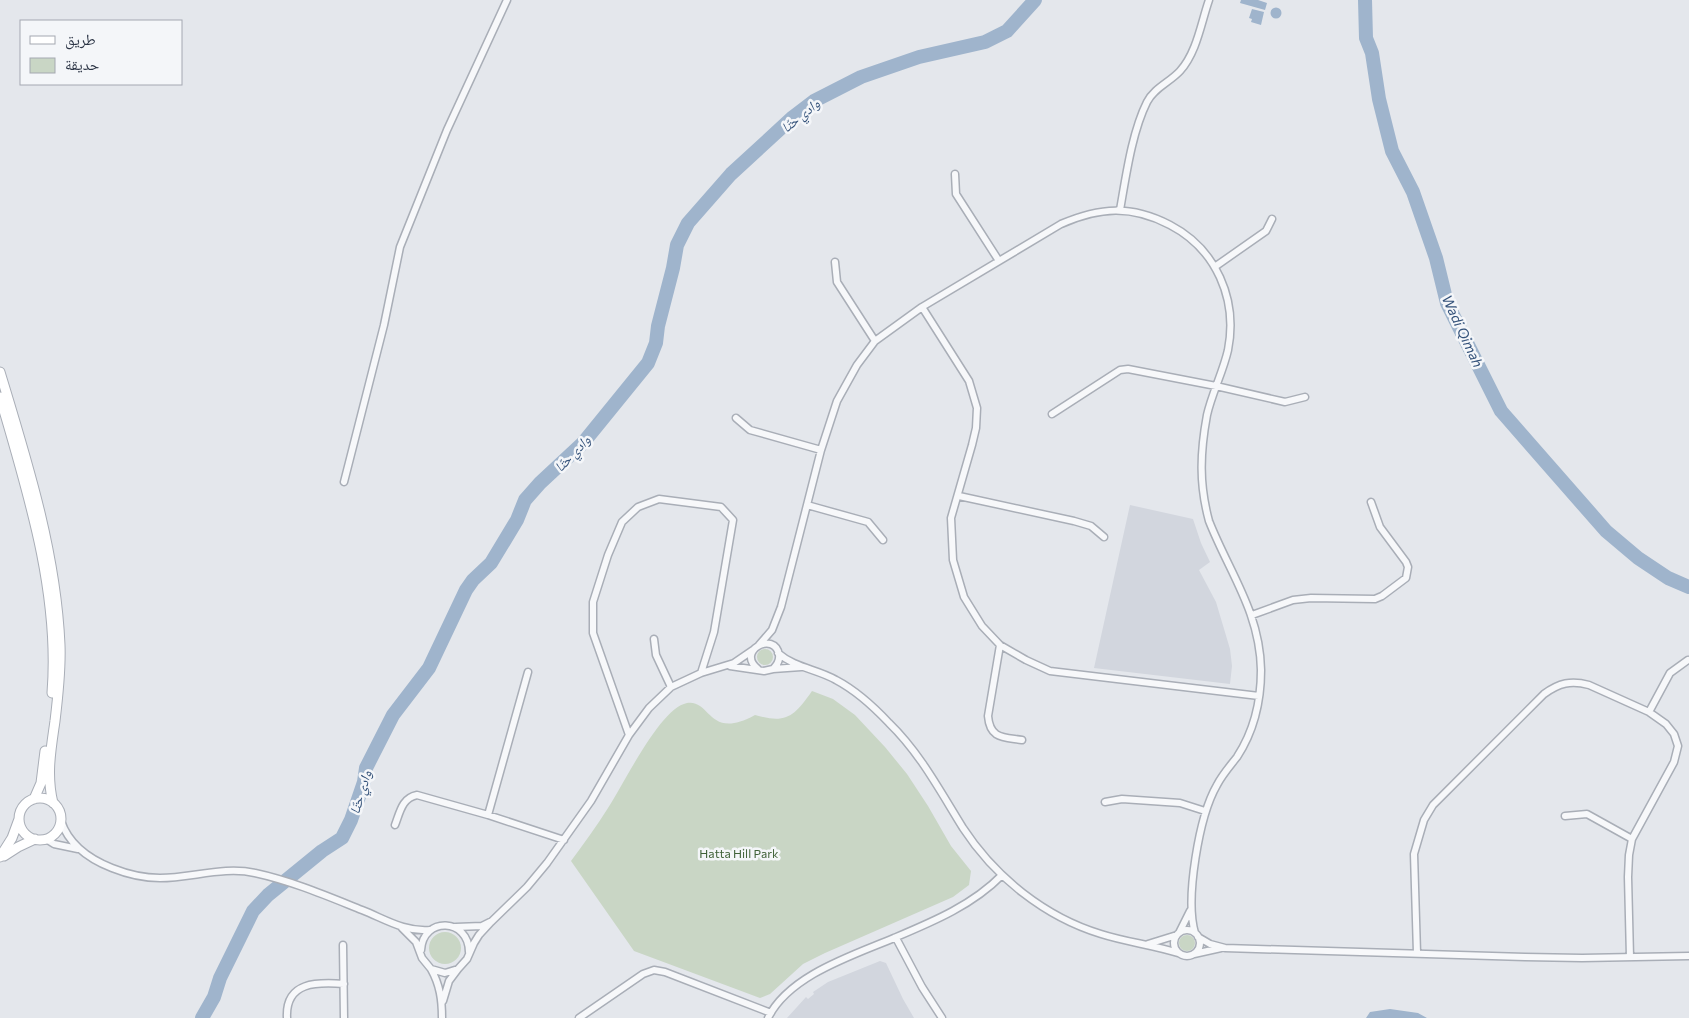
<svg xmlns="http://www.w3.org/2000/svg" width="1689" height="1018" font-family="Commissioner,'Noto Naskh Arabic',sans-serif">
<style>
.built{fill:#d2d6de}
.green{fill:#c9d6c5}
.water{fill:#9fb4cc}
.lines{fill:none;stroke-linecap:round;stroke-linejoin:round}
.river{stroke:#9fb4cc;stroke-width:14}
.street-casing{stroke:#a9aeb7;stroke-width:9}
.secondary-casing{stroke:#a9aeb7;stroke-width:11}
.street{stroke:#f7f8fa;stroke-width:6}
.secondary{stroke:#fff;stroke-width:9}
.labels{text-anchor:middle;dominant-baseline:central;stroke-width:5;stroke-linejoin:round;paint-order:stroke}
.park-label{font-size:12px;fill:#3f6138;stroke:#f4f6f9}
.water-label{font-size:14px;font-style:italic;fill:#34527a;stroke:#f4f6f9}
</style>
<rect width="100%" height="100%" fill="#e4e7ec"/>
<path class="built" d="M1130 505 1193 519 1201 543 1210 562 1199 570 1216 602 1230 649 1232 666 1230 684 1094 668Z
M880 961 886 963 903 999 914 1018H787L806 997 808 999 814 994 813 992 828 982Z"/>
<path class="green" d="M757 657a8 8 0 1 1 16 0a8 8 0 1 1-16 0Z
M812 691 833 699 855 715 885 747 907 774 928 806 951 846 971 871 969 885 953 897 825 953 803 964 770 994 760 998 634 951 571 861C584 843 597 826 608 808 624 784 660 708 687 703 711 699 708 741 755 715 786 724 794 717 812 691Z
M429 948a16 16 0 1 1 32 0a16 16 0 1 1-32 0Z
M1179 943a8 8 0 1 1 16 0a8 8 0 1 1-16 0Z"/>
<path class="water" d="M1241 0H1258L1267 3 1265 10 1240 3Z
M1270.5 13a5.5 5.5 0 1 1 11 0a5.5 5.5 0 1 1-11 0Z
M1252 9 1264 12 1261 25 1251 22 1252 19 1249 18Z
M1390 1009 1418 1013 1427 1018H1366L1370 1012Z"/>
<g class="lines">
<path class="river" d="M1365 0 1366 38 1372 53 1379 99 1392 151 1413 192 1436 258 1447 303 1501 411 1606 531 1638 558 1668 578 1689 587
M202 1018 214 997 220 978 253 911 268 895 322 851 342 838 351 820 364 782 366 768 393 715 429 668 466 590 473 580 491 563 517 520 525 500 540 483 583 443 648 363 656 343 658 326 673 268 677 245 688 223 731 174 793 117 814 101 861 77 919 57 985 42 1007 31 1035 0"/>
<g class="street-casing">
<path id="street" d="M955 174 956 194 999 261
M1120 210C1126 176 1132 132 1147 102 1154 88 1170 82 1180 71 1197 52 1201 23 1209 0
M835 262 837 282 875 341
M1216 266 1266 231 1272 219
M922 307 969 381 977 408 976 428 972 445 951 518 953 560 964 597 982 626 1000 645 1026 660 1050 671 1259 696
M1052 414 1120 370 1128 369 1216 386 1285 402 1305 397
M736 418 750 430 821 450
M344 482 384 325 400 247 447 130 507 0
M959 496 1074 521 1091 526 1104 537
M807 505 868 522 883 540
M1252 615 1293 600 1311 598 1375 599 1382 596 1406 578 1408 567 1406 562 1380 527 1371 502
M654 639 656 655 671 687
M759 645 772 630 781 607 821 450 837 401 857 365 875 341 922 307 1061 224C1100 207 1131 205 1170 225 1216 249 1238 299 1228 350 1223 372 1212 393 1207 415 1200 453 1199 484 1209 521 1229 572 1260 612 1261 670 1261 702 1254 731 1237 757 1230 766 1222 775 1217 785 1199 816 1185 899 1195 933
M1000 645 988 716C990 739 1003 737 1022 740
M778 653C795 668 817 669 836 680 855 690 874 707 889 723 920 753 940 791 963 828 995 877 1045 917 1101 934 1126 942 1153 945 1178 953
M730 666 764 671 773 669 801 667
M758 669C735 651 775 630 779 655 780 661 777 665 773 669
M1649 712 1670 673 1688 660
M629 735 593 633V602L608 555 622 522 638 507 659 499 721 507 733 520 714 632 701 673
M1105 802 1122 799 1180 803 1205 811
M488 815 528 672
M1565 816 1587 814 1632 839
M61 821C69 845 89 859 112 868 127 874 144 878 160 878 191 878 224 866 255 873 292 881 327 896 362 910 385 919 404 932 430 930
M395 825C400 812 402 798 417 795L488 815 564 840
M46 839 54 844 78 849
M456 927 482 926 490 922
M402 928 416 942 422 958 431 969 445 973 458 969 467 959 474 943 479 935 491 922 527 887 547 863 591 801 629 735 649 708 671 687 701 673 734 663 753 650
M1174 943a13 13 0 1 1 26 0a13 13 0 1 1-26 0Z
M1179 933 1190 911
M1198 937 1210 944 1225 948 1525 957 1582 958 1689 956
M896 938 922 987 942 1018
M1148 944 1177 935
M343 945 344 1018
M421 950C423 916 469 918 469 952
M1417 953 1414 854 1424 820 1433 805 1544 694C1559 683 1571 680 1589 685L1649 712 1666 724 1674 734 1678 746 1674 762 1632 839 1629 855 1628 877 1630 957
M1194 954 1221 948
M431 969C440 985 442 1000 442 1018
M443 1001 449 981 458 969
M287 1018C285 981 318 982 344 984
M579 1018 643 974 654 970 665 972 771 1013
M768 1018C789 975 854 955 894 938 932 922 973 905 1002 875"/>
</g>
<g class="secondary-casing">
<path id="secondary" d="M0 372C27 461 56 552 60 645 61 670 58 696 55 721 51 749 46 775 53 803
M0 397C28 493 60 593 52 693
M19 819a21 21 0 1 1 42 0a21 21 0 1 1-42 0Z
M34 799 41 783 45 751
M4 856 18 847 35 839
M0 857 12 838 19 819"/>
</g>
<use href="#street" class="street"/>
<use href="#secondary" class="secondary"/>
</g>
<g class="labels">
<g class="park-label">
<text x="739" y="853">Hatta Hill Park</text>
</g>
<g class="water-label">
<text transform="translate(800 115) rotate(-39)">وادي حتّا</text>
<text transform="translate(1463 331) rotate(65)">Wadi Qimah</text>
<text transform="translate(572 453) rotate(-46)">وادي حتّا</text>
<text transform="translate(360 792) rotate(-73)">وادي حتّا</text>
</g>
</g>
<rect x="20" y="20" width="162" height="65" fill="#f4f6f9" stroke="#a4a8b1"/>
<rect x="30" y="36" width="25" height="8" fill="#ffffff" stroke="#a4a8b1"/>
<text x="65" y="45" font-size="15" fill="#2b3445">طريق</text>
<rect x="30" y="58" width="25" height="15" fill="#c9d6c5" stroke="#a4a8b1"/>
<text x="65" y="70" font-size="15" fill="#2b3445">حديقة</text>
</svg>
